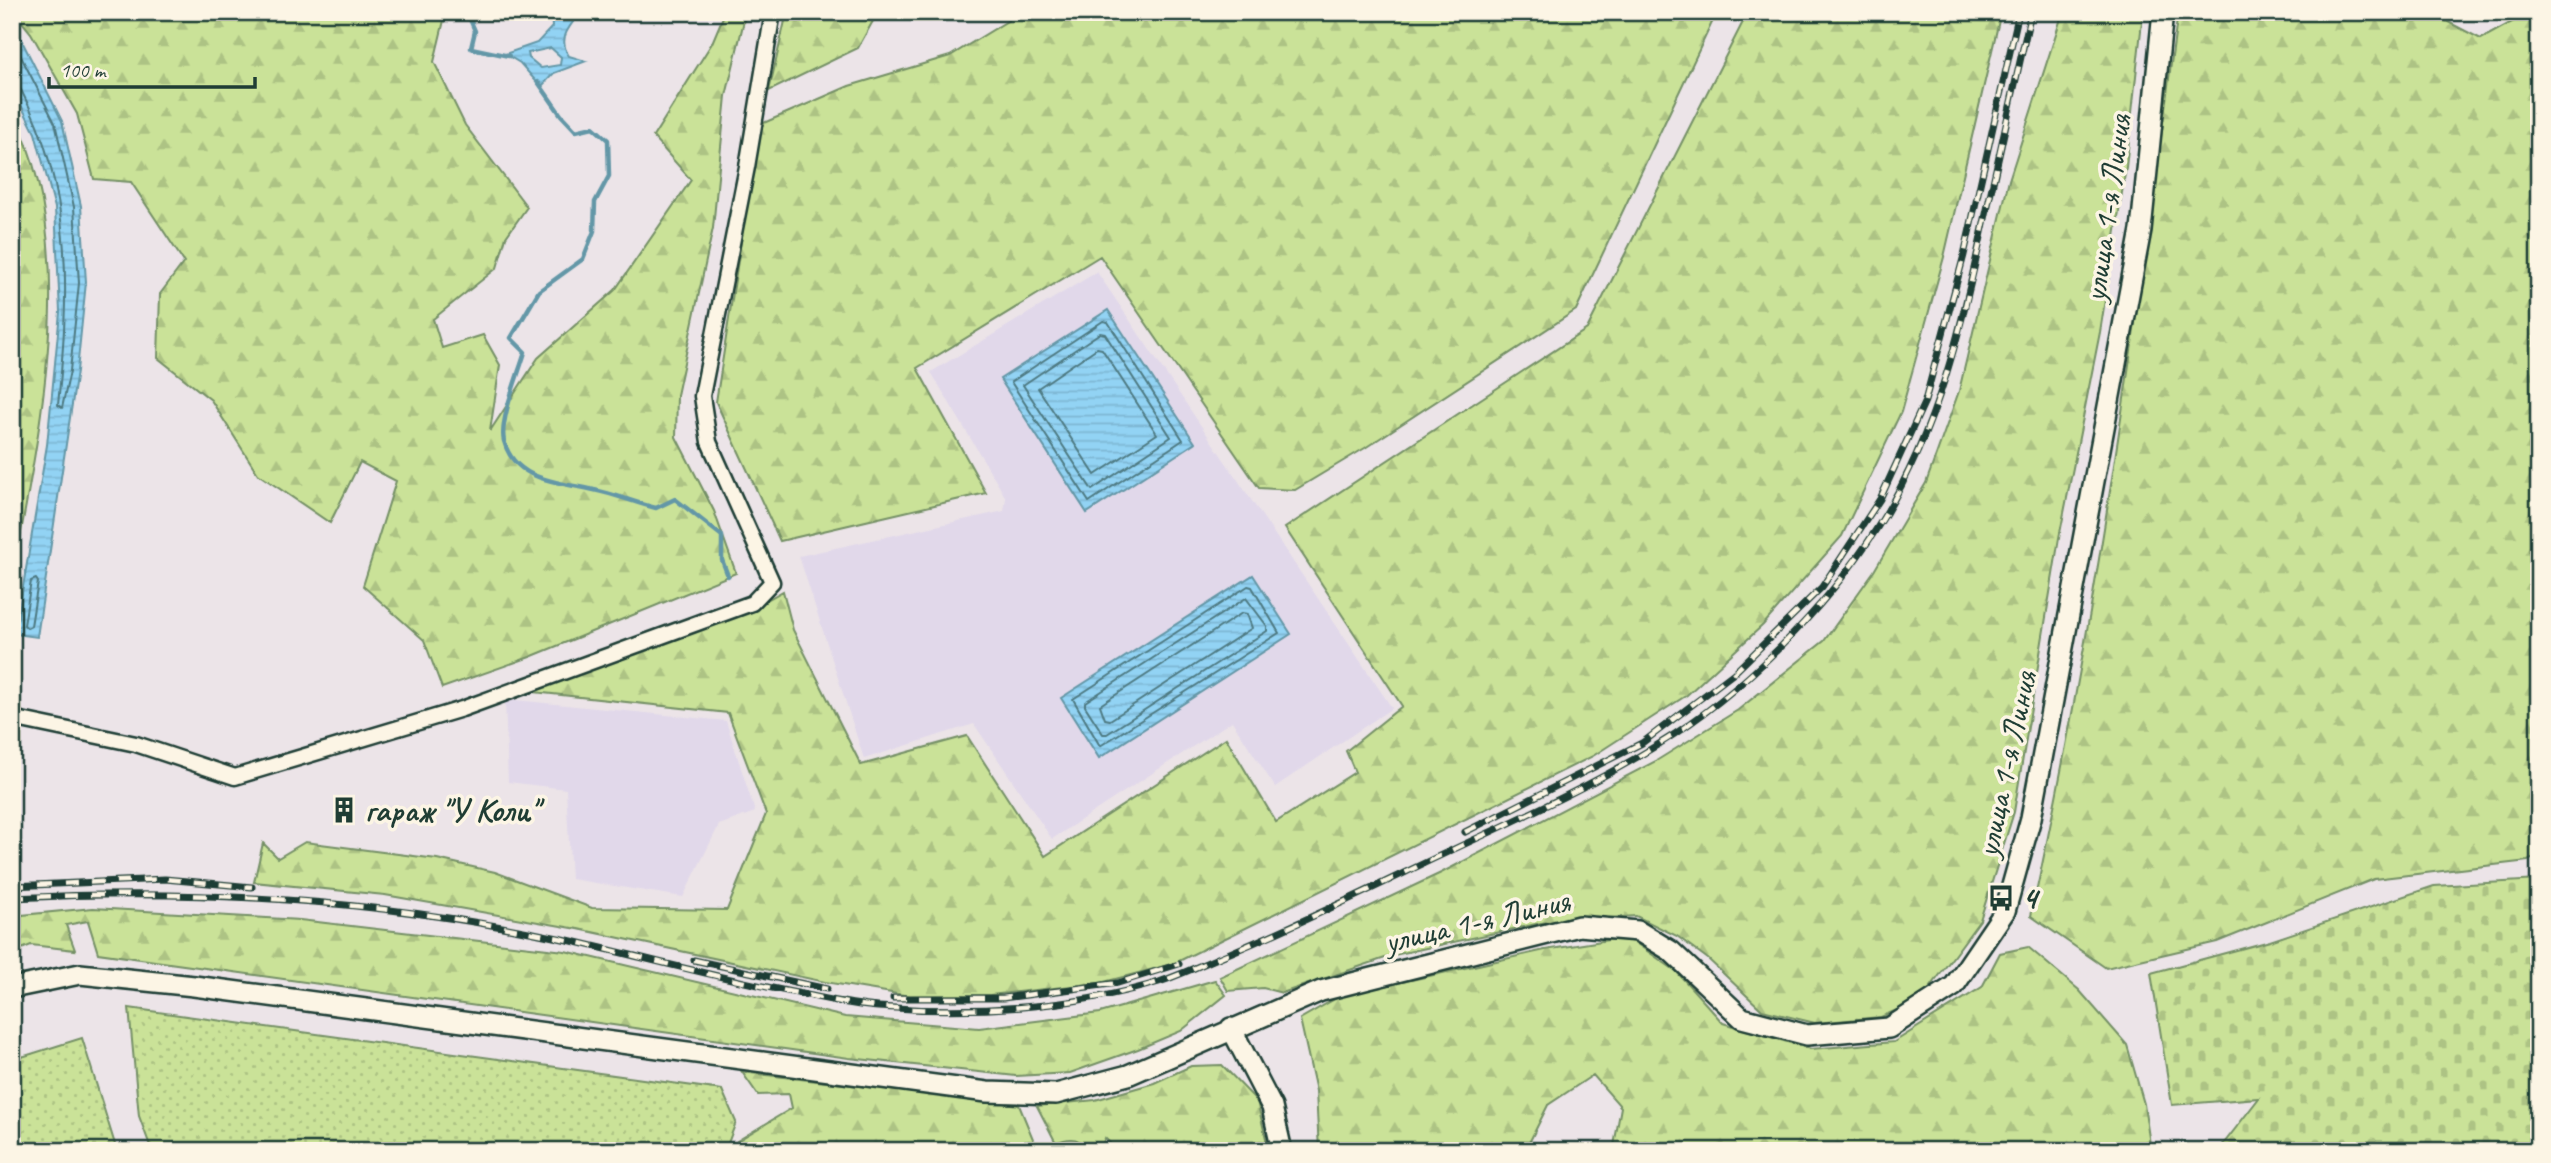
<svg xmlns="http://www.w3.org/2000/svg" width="2551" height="1163" font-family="Caveat,sans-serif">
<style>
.built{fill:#e1d8ea}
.forest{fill:url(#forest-firs);stroke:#749066;stroke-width:2}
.cemetery{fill:url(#cemetery-stones);stroke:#749066;stroke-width:2}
.garden{fill:url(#garden-dots);stroke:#749066;stroke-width:2}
.water{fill:url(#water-rules);stroke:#6497a7;stroke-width:2;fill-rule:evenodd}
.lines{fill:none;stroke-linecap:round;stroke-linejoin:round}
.shore{stroke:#4d7981;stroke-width:2}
.stream{stroke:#6497a7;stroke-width:4.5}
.street-casing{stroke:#1f3d34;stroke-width:19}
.secondary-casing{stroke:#1f3d34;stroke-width:24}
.street{stroke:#fcf5e5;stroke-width:14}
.secondary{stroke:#fcf5e5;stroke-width:19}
.rail-casing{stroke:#1f3d34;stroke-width:7}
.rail{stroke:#fcf5e5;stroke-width:4.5;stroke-dasharray:13;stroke-linecap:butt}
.labels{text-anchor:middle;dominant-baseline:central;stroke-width:7;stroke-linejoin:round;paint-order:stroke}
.street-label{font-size:33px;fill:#1f3d34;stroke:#fcf5e5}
.poi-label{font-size:33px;font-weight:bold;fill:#1f3d34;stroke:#fcf5e5;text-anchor:start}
</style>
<defs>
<pattern id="forest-firs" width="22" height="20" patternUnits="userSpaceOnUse" patternTransform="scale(1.75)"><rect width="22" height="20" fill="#cae298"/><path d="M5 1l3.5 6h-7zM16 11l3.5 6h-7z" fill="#adc384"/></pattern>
<pattern id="cemetery-stones" width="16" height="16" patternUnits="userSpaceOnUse" patternTransform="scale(1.75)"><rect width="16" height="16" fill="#cae298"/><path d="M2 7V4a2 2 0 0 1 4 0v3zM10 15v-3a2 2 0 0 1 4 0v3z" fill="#adc384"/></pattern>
<pattern id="garden-dots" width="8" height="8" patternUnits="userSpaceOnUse" patternTransform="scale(1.75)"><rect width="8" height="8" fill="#cae298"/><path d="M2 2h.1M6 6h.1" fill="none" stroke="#adc384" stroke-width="1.8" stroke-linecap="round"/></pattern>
<pattern id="water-rules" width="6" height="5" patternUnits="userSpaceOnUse" patternTransform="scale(1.75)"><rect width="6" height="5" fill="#92d3f4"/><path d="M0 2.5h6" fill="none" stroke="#7db6d2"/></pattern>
</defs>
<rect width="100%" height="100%" fill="#ece4e8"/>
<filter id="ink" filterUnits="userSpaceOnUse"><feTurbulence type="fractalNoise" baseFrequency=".0143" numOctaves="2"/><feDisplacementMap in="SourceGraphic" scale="14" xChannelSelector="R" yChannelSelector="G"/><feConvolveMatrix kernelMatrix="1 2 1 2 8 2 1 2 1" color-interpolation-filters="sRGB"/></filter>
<g filter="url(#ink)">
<path class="built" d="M1097 272 1392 708 1275 787 1232 721 1052 839 974 724 864 759 799 556 1004 511 1006 498 931 372Z
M505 699 726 721 755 812 719 825 683 897 571 879 566 789 508 782Z"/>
<path class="forest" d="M14 12H446L434 62 465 125 527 207 506 237 497 268 433 319 442 348 483 335 500 365 490 431 538 358 615 290 691 180 653 137 712 43 725 12H746L726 96 713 228 677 395 676 437 714 511 736 573 530 657 442 688 424 640 363 586 396 481 360 462 330 523 258 474 211 400 158 358 160 294 184 262 131 182 94 179 77 114 31 33Z
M787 12H878L858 48 769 91Z
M1022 12H1717L1576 310 1365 448 1295 490 1259 488 1100 256 917 368 986 493 780 541 716 402 759 125 849 86 950 56Z
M1748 12H2001L1944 257 1901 412 1842 536 1763 625 1687 695 1593 756 1173 964 1100 983 990 995 910 996 825 982 578 929 385 895 254 882 263 843 278 858 305 842 437 859 495 872 592 908 727 910 766 814 728 713 534 692 532 687 740 615 783 591 793 630 861 765 967 736 1045 856 1226 738 1276 822 1355 772 1346 751 1402 706 1285 528 1587 329Z
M2063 12H2143L2126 167 2100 332 2059 538 2014 812 1980 920 1922 999 1881 1017 1815 1023 1762 1010 1708 959 1677 936 1636 916 1541 923 1394 955 1282 993 1263 988 1228 991 1220 977 1441 873 1656 761 1738 710 1824 641 1874 571 1926 483 1959 391 2009 180Z
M2178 12H2429L2481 39 2530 12H2539V855L2528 861 2374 879 2217 942 2106 968 2031 916C2097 619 2137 314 2178 12Z
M12 111C83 249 38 435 12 581Z
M93 908 300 920 565 951 845 1017 979 1028 1100 1013 1215 980 1226 995 1181 1031 1138 1049 1070 1073 1016 1076 849 1058 98 953 88 921 66 925 75 950 31 945 12 953V916Z
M1627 937 1676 971 1723 1023 1811 1049 1894 1042 1982 987 2000 953 2028 947 2079 990 2127 1045 2144 1104 2151 1151H1613L1621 1107 1593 1075 1548 1105 1525 1151H1319L1316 1091 1300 1019 1340 996 1545 950Z
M1222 1065 1257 1101 1269 1151H1118L1105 1138 1100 1151H1091C1079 1139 1073 1135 1056 1143L1037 1106 1095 1100 1154 1083 1191 1066Z
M742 1072 1019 1105 1038 1151H736L737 1141 792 1108 789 1094 758 1095Z"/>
<path class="cemetery" d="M2539 880V1151H2218L2259 1098 2172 1105 2151 973 2270 941 2434 886Z"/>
<path class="garden" d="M129 1008 722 1090 736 1122 725 1151H152L139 1116Z
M82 1038 117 1151H12V1060Z"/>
<path class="water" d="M551 12H581C570 26 557 38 569 56L586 61 554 73 541 87 520 63 505 54 537 43 552 27ZM551 48 561 57 560 65 541 68 529 58 528 53Z
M12 28 20 37 62 121 81 206 86 282 77 371 37 637 15 634 47 445 60 312 55 208 35 133 12 87Z
M1108 310 1195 443 1087 513 1000 379Z
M1253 575 1291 634 1099 758 1061 698Z"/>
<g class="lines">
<path class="shore" d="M12 39 55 123 74 207 79 283 70 371 62 408 58 405C69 294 74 191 21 90L12 86
M1103 321 1108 322 1183 440 1089 502 1011 382Z
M1100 333 1105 334 1171 437 1092 490 1023 385Z
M1097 348 1102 349 1157 434 1095 475 1038 388Z
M36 579 38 582 31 626 27 628 24 625 31 581Z
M1248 586 1252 587 1279 633 1100 746 1073 699Z
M1246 598 1267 626V631L1107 734H1103L1085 706V702Z
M1242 613 1247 614 1252 628 1110 720 1105 719 1100 705Z"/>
<path class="stream" d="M467 12 475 31 471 48 509 56
M538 82 561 115 576 131 593 127 608 140 609 176 595 202 594 231 583 259 539 291 511 338 525 352C519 373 499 421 504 441 515 482 560 482 594 490 615 494 635 503 656 508L675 499 722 536V560L728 576"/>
<g class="street-casing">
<path id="street" d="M12 718 136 744 235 777 462 709 752 603 772 582 709 442 702 396 747 167 773 12"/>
</g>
<g class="secondary-casing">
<path id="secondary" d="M12 988 80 974 194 986 987 1092 1056 1094 1128 1075 1321 991 1579 926 1638 931 1671 951 1742 1018 1807 1035 1889 1028 1954 986 2005 911 2031 818 2141 230 2163 12
M1231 1028 1272 1107 1282 1151"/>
</g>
<use href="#street" class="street"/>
<use href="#secondary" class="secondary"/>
<g class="rail-casing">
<path id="rail" d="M1465 832 1642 743 1734 673 1822 587 1880 499 1925 401 1964 255 2019 12
M12 886 165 879 252 887
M12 898C197 888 382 900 563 939 643 957 721 979 802 994 827 999 852 1005 878 1007 969 1014 1071 1009 1159 982 1183 974 1207 962 1230 953 1290 928 1348 900 1406 872 1490 831 1579 794 1659 744 1742 693 1825 610 1877 528 1938 433 1963 322 1986 214 2001 146 2016 79 2031 12
M694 960 827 989
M893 998H1003L1118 983 1179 964"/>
</g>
<use href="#rail" class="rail"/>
</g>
</g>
<defs>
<g id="building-bare" transform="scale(2.1)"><path d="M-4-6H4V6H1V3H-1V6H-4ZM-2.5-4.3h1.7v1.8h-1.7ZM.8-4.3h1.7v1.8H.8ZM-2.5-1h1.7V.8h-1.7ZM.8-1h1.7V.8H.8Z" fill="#1f3d34" stroke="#fcf5e5" stroke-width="2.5" paint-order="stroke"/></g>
<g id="bus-bare" transform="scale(2.1)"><path d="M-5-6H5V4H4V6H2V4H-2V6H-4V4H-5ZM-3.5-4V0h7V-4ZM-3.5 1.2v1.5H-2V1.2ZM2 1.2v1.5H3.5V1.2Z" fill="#1f3d34" stroke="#fcf5e5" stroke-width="2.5" paint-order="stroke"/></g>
</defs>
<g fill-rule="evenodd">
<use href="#building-bare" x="344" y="810"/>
<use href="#bus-bare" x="2001" y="898"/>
</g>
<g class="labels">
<g class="street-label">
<text transform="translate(2107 208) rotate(-82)">улица 1-я Линия</text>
<text transform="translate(2006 764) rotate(-78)">улица 1-я Линия</text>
<text transform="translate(1477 921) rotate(-13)">улица 1-я Линия</text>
</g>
<g class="poi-label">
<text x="365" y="810">гараж "У Коли"</text>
<text x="2022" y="898">4</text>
</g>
</g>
<rect width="2551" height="1163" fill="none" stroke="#fcf5e5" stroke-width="42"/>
<rect x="21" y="21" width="2509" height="1121" fill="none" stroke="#1f3d34" stroke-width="2.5" filter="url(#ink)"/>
<path d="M49 77v10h206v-10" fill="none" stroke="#1f3d34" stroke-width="3.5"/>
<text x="60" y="77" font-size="21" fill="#1f3d34" stroke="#fcf5e5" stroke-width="5" paint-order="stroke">100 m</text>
</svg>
